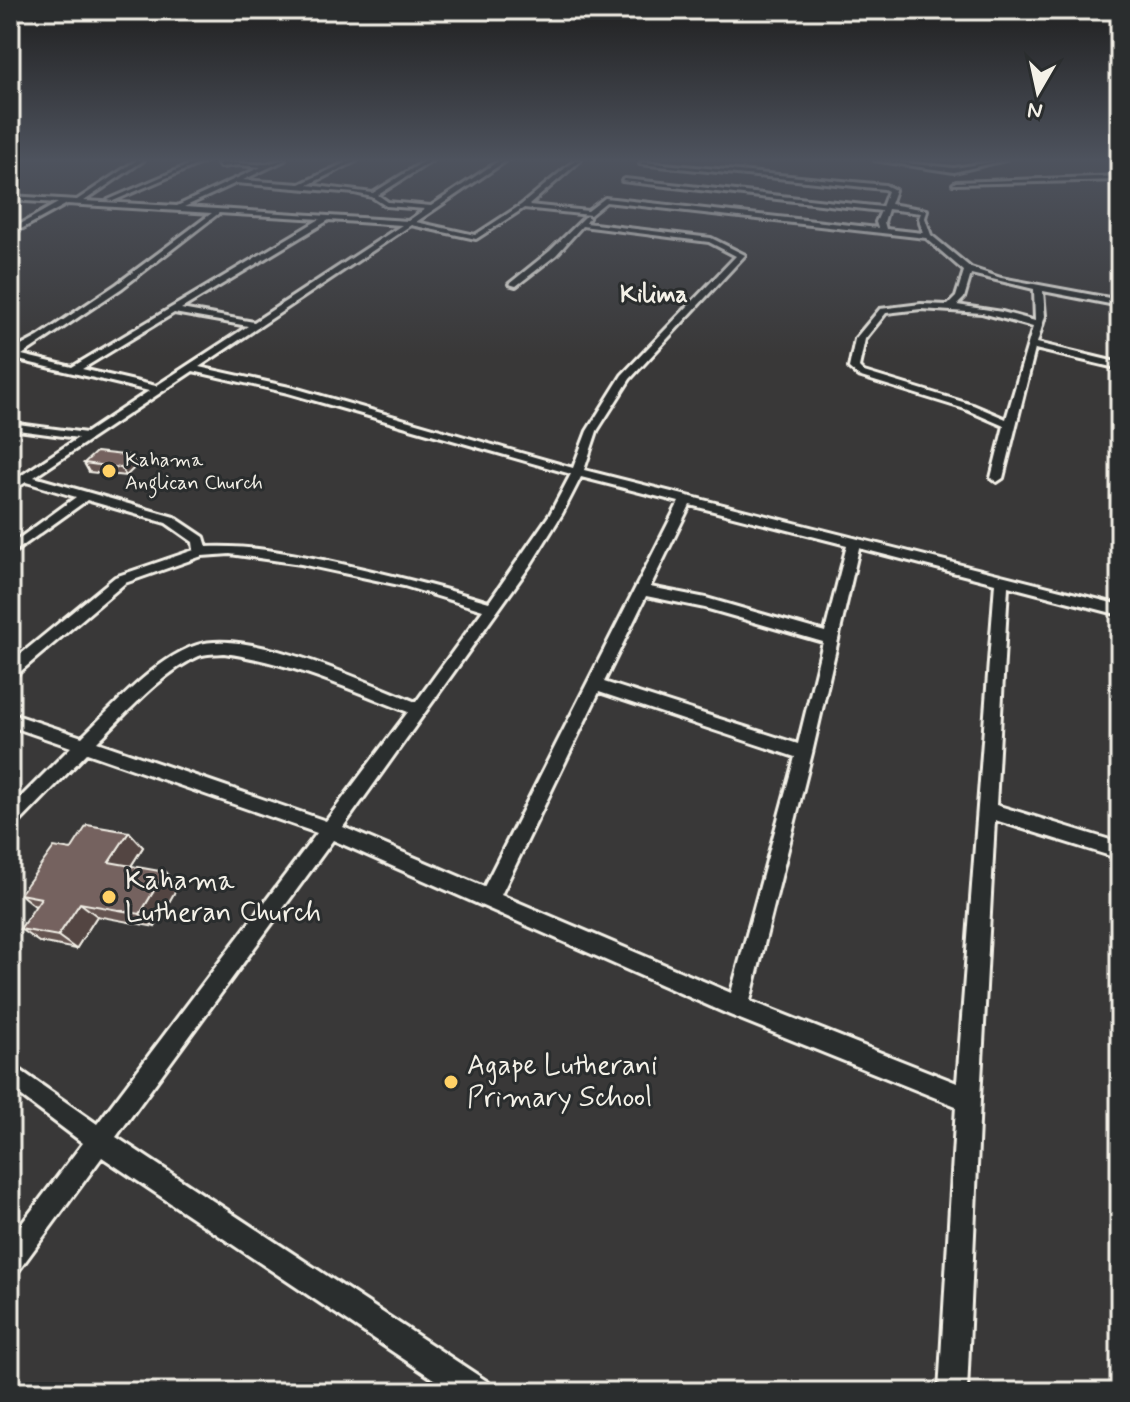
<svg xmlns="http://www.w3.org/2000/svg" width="1130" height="1402" font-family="Mynerve,sans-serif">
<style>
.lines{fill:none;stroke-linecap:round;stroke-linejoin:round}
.minor-casing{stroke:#f4f1e8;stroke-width:6}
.minor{fill:#2a2d2e;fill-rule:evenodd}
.wall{fill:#655451;stroke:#f4f1e8;stroke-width:2}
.shaded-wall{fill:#524542;stroke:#f4f1e8;stroke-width:2}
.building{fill:#75625e;stroke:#f4f1e8;stroke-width:2}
.poi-dot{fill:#ffd166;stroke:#2a2d2e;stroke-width:3}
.labels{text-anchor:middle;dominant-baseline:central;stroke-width:6;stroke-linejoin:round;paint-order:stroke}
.far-poi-label{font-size:20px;fill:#f4f1e8;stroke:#2a2d2e;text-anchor:start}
.far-quarter-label{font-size:24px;font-weight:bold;fill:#f4f1e8;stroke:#2a2d2e}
.near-poi-label{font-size:28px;fill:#f4f1e8;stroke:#2a2d2e;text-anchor:start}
</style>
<rect width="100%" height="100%" fill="#393838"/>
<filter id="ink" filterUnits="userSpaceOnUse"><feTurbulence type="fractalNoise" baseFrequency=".0125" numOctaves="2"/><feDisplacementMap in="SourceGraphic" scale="16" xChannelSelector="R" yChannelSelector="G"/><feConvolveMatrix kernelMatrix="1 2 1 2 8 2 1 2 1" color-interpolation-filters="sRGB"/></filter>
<g filter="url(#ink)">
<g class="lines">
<g class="minor-casing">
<path id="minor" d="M137 160H144L84 201 177 206 261 167 239 165 220 167 218 164C234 161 249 165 265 164 273 163 277 160 285 160L243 180 300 184 351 160H358L308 185 373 193 426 160H433L378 195 388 202 431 206 500 160H507L416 222 475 235 521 205 575 160H581L529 205 588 211 605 198 878 228 876 222 881 211 622 181 625 179 882 207 888 191 884 189 640 164 643 162 885 185 895 190 890 204 927 210 925 218 931 235 971 268 1001 278 1120 300V306L1043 291 1045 316 1037 343 1120 363V369L1035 349 1003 478 997 482 991 478 1004 426 965 409 858 376 849 368 855 339 880 309 921 304 948 305 956 297 964 271 926 238 606 202 590 215 524 208 476 239 411 225 199 367 294 388 573 468 587 431 622 375 736 256 709 242 582 226 556 255 516 286 509 284 550 251 586 216 589 218 586 223 711 238 745 255 630 379 597 431 584 470 1120 605V615L1008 586 996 805 1120 843V859L995 820 980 1099 967 1392H939L956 1106 730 1015 333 840 116 1137 488 1382 492 1392H453L102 1157 19 1270 10 1274V1239L83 1143 10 1088V1063L97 1124 317 833 87 753 16 826 10 828V808L71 747 10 726V713L82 737C112 708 156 658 197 645 248 628 366 682 416 702L483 610 404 586 301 564 230 554 202 556 125 583 15 676 10 678V663L115 577 194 550 193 542 166 523 87 500 10 555V545L76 497 26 482 10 492V483L78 438 10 429V423L86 433 149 391 10 358V352L38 337 117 284 212 213 67 204 10 235V230L58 203 10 200V196L77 200ZM236 183 355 193 372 197 386 206 425 209 408 221 184 207ZM888 209 921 213 919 218 923 233 886 229 884 222ZM219 213 320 219 72 367 22 355 122 288ZM329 220 402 225 254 322 181 309ZM971 274 1034 289 1035 321 1002 312 957 305 964 298ZM921 309 982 313 1033 327 1006 419 973 405 864 372 859 367 865 339 886 313ZM174 313 248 326 156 386 82 369ZM193 371 288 393 571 474 550 514 489 602C436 586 383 573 328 561 289 553 247 545 207 547L204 537 174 517 34 477ZM581 477 679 502 484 887 343 827 531 564 562 514ZM690 505 847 545 825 632 706 598 650 587ZM859 548 995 583 957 1083 750 1001 812 753ZM646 596 705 608 823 642 798 744 604 682ZM224 653C289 662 348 688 408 712L326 821 97 742C125 715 163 671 199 656 207 653 216 654 224 653ZM599 692 795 757 731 993 501 895Z
M200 160H208L113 201 108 200Z
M874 160 954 168 1005 160 954 172Z
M1120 176V180L953 184 956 182Z"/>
</g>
<use href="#minor" class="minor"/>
</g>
<path class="wall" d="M133 456 138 464 126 476 89 472 84 463Z
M129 832 143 847 131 866 178 886 155 927 97 916 76 949 39 942 20 929 36 907 20 894 71 850Z"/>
<path class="shaded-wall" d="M133 456 138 464 126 476 121 468Z
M129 832 143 847 124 877 109 862Z
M165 872 178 886 155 927 140 914Z
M80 903 97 916 76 949 58 936Z"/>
<path class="building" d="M96 452 133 456 121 468 84 463Z
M87 825 129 832 109 862 165 872 140 914 80 903 58 936 20 929 41 898 20 894 54 847 71 850Z"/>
</g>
<linearGradient id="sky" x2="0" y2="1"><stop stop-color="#1f1f1f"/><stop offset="0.45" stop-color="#4e535e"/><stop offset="1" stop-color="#4e535e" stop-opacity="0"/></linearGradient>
<rect width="1130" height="356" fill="url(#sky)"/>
<g class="poi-dot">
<circle cx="109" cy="471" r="8"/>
<circle cx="109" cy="897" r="8"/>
<circle cx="451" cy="1082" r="8"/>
</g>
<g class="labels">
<g class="far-poi-label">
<text x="125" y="460">Kahama<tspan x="125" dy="23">Anglican Church</tspan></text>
</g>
<g class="far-quarter-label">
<text x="654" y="295">Kilima</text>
</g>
<g class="near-poi-label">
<text x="125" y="881">Kahama<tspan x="125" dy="32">Lutheran Church</tspan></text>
<text x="467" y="1066">Agape Lutherani<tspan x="467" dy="32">Primary School</tspan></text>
</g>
</g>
<rect width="1130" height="1402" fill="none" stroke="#2a2d2e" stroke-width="40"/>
<rect x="20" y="20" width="1090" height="1362" fill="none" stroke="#f4f1e8" stroke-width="3" filter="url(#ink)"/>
<g transform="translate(1038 92) rotate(189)" stroke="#2a2d2e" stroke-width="6" paint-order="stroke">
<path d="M0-6L14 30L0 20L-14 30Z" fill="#f4f1e8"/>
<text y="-12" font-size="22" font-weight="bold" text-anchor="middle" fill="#f4f1e8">N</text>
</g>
</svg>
